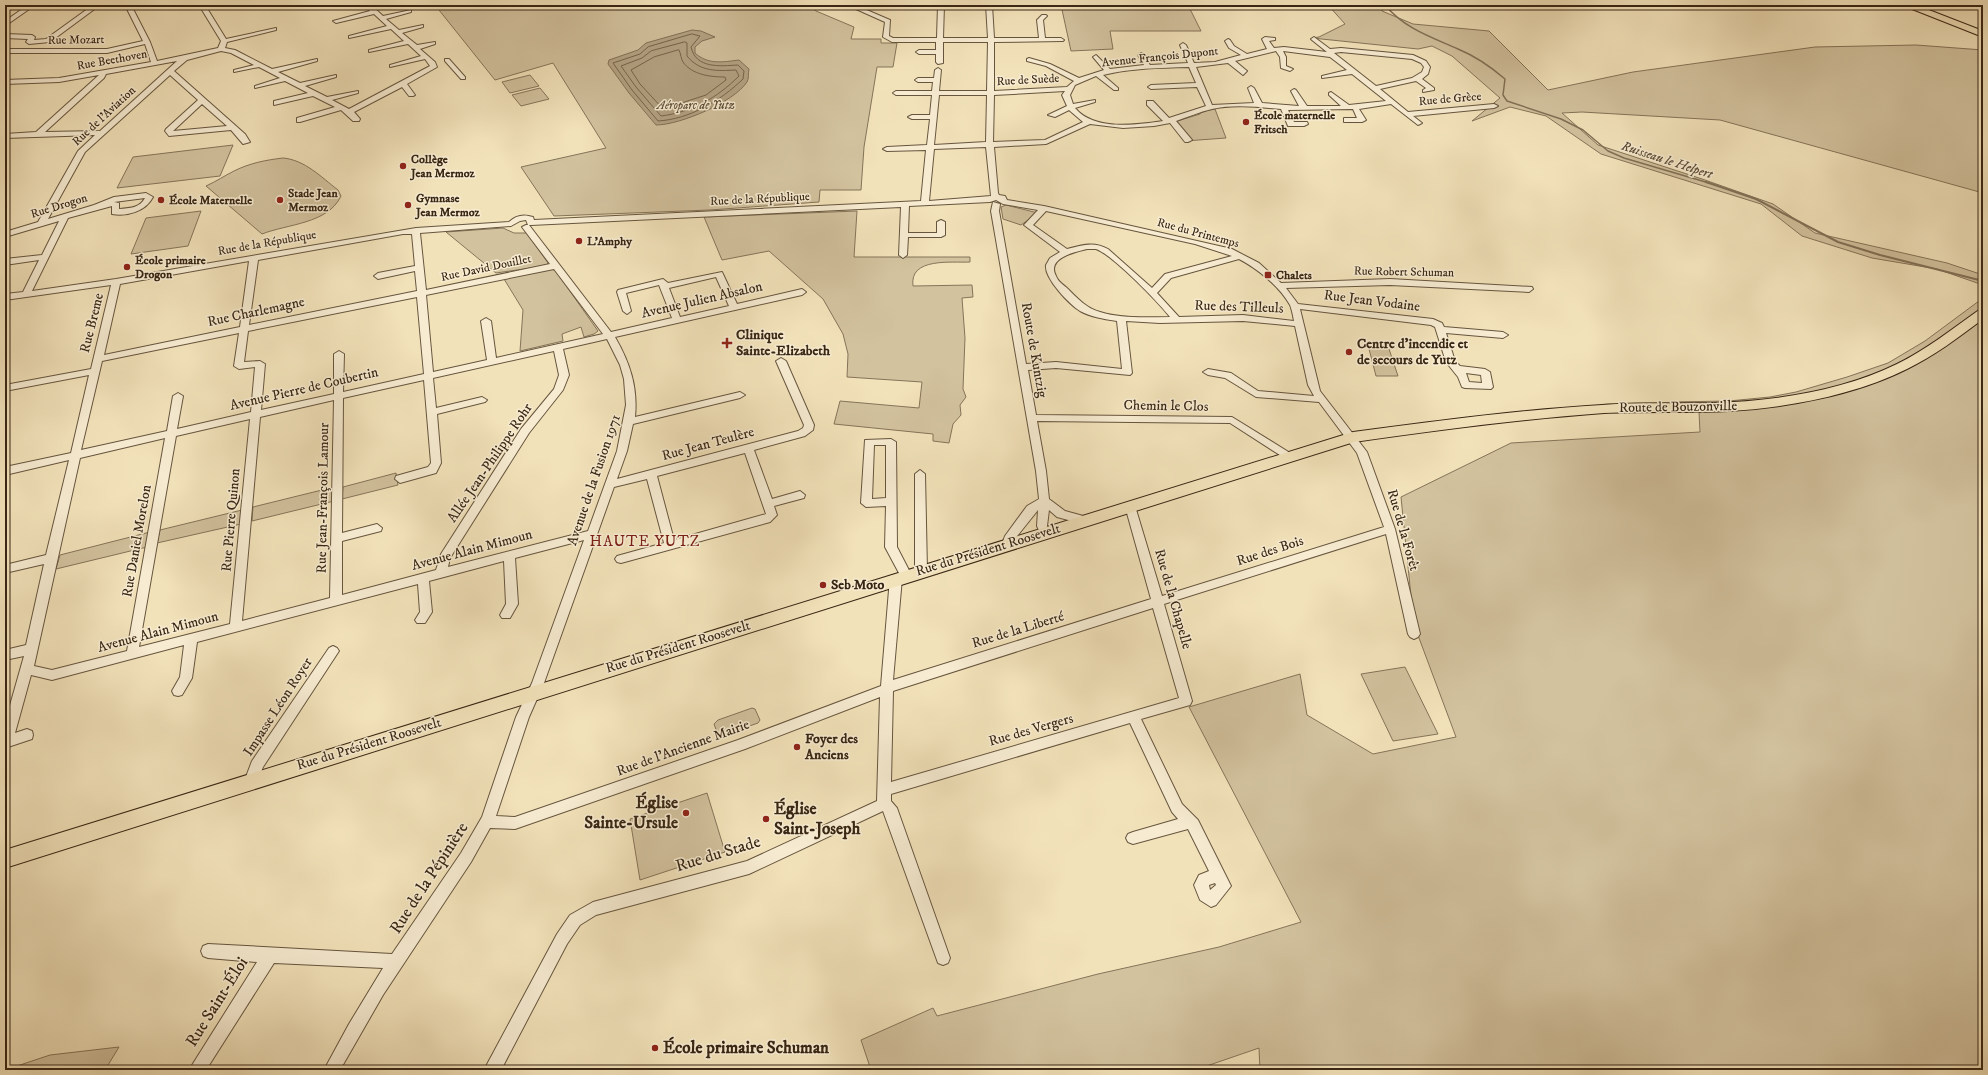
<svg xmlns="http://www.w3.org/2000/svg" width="1988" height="1075" font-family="'IM FELL DW Pica',serif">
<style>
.green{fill:#d2c29e;stroke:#857459}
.water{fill:#b3a282;stroke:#827056}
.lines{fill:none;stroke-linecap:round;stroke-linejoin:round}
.shore{stroke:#76644b;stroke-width:1}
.stream-far1{stroke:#827056;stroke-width:1.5}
.stream{stroke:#827056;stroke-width:2}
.minor-casing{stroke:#66553e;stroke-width:2}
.major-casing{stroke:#382614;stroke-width:2}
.highway-casing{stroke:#382614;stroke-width:2}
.minor{fill:#f7ecd2;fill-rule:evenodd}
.major{fill:#f2e2ba;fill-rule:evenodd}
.highway{fill:#f2e2ba;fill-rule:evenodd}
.poi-dot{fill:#8f2418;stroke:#f7ecd2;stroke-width:1.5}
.labels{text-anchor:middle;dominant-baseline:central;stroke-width:3;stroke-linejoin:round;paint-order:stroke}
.far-street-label{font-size:12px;fill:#382614;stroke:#f7ecd2}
.far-park-label{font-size:12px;font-style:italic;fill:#5e4d36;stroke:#f7ecd2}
.far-poi-label{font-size:12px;font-weight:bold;fill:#382614;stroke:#f7ecd2;text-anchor:start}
.far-water-label{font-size:13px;font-style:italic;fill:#5d4b35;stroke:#f7ecd2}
.street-label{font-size:14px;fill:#382614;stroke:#f7ecd2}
.poi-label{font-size:14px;font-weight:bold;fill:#382614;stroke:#f7ecd2;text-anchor:start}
.neighbourhood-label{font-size:15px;letter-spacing:1px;fill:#7a1f14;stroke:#f7ecd2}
.near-poi-label{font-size:17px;font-weight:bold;fill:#382614;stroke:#f7ecd2;text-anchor:start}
.near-street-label{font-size:17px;fill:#382614;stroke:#f7ecd2}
</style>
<rect width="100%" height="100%" fill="#f2e2ba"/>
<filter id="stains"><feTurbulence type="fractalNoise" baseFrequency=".005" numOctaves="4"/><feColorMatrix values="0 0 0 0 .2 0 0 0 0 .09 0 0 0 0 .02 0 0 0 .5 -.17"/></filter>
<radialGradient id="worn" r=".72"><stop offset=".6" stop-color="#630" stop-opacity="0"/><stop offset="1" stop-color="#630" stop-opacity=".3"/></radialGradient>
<path class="green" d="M435 5H809L816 11 854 27 851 39H881V43H897L893 67H877L864 147 861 190H820L819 202 710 210 554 216 521 167 606 148 553 63 495 80Z
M1061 5H1188L1201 31H1110L1113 49 1071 51Z
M1328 5H1383L1382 11 1413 24 1489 31 1548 90 1633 72 1815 47 1916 45 1983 50V193L1720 120 1582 112 1562 113 1598 145 1702 179 1773 204 1815 233 1947 263 1983 275V285L1937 269 1872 258 1802 236 1761 204 1601 154 1546 116 1510 107 1472 121 1500 98 1452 56 1432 46 1418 49 1312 38 1319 37 1345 24Z
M530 75 539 86 510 93 502 82Z
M540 88 549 99 521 106 512 95Z
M1215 109 1226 138 1185 141 1174 122 1200 114 1202 111Z
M233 145 220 176 117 188 133 157Z
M283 158C305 160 321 177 338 190L341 196C328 224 287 224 262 234L206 186C217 181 224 176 234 171 250 163 266 160 283 158Z
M1006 205 1038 213 1021 225 1003 219 1001 207Z
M201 211 188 246 131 254 146 218Z
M857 211 854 257H970V262C952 263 909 257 913 286L972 285 973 297 962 298 965 338 963 389 966 397 960 405 961 415 953 424 949 443 933 441V434L834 424 840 401 919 408 922 382 847 377 848 354 843 334 823 299 769 251 722 260 704 217Z
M503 228 514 233H527L548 263 545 266 496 273 446 232Z
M549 269 555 270 598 331 594 334 584 337 581 327 562 334 563 341 520 351 523 310 504 279Z
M1983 298V1070H1260L1259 1048 1195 1070H871L861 1040 933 1008 937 1016 1098 974 1219 947 1301 922 1189 707 1300 674 1307 715 1373 754 1456 737 1419 638 1413 616 1401 497 1511 443 1700 432 1699 412 1671 402 1729 401 1770 397 1796 392 1847 377 1888 363 1925 341Z
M1368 345 1388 346 1398 376H1376Z
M396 473 398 485 342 499 343 487Z
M334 487V501L252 521 253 507Z
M242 510 241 524 157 543 160 530Z
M150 532 147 547 56 569 60 555Z
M1405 667 1438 734 1393 741 1361 674Z
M752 708 755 709 760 720 758 723 721 736 718 735 714 724 718 720Z
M707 793 725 852 640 880 630 819Z
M119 1047 105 1070H67L48 1066 44 1070H5L50 1055Z"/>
<path class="water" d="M692 30 701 31 715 37 702 41 695 47V53C708 65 723 62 739 60L749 69C748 73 749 79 747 82 734 102 680 125 656 125L629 93 608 64 609 60 638 50 646 43Z"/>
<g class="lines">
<path class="shore" d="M692 34 700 36 691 47C696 69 720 66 738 65L744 71 743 79C720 101 690 119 658 121L632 90 613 63 640 54 648 47Z
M685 42 687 43V56C700 72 717 71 736 70L739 76C717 98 692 112 661 116L636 87 621 66 642 58 651 51Z
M679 50C681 54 681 59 683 62 692 75 711 77 725 77L726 80 706 95 663 109 640 84 631 70 654 57Z"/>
<path class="stream-far1" d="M1385 5C1405 29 1431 37 1458 49 1475 56 1491 67 1505 79L1503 95 1507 101 1561 119 1583 130 1608 151 1624 158 1709 183"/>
<path class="stream" d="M1706 182 1756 199 1838 242 1880 255 1983 281"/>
<g class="minor-casing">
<path id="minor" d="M28 5H35L5 26V21Z
M93 5H100L50 42 29 44 26 42 28 39 5 38V34L32 35 35 37 34 40 46 39Z
M125 5H131L150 42 157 61 218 48 221 41 199 5H205L226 39 276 28V30L227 42 225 48 235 50 272 69 317 59V61L278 72 300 83 336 75V77L305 86 327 97 358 91V93L332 100 349 109 430 66 425 59 390 67V65L421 56 408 44 369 52V50L404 41 391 29 349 38V36L387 26 374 14 336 23 333 21 370 11 364 5H371L383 16 411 10V12L386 19 399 30 423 25V27L402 33 417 45 435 42V44L420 49 435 62 437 67 407 84 415 95 413 96H409L402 87 354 112 360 119 359 121H353L341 110 300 122H297V118L335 107 313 96 274 105V101L308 93 285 81 255 88V86L280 78 259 67 234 72V70L254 65 231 53 221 51 187 60 174 71 245 134 250 142 243 144 231 130 169 136 165 131 166 129 198 100 170 75 85 152 48 219 94 205 114 197 146 193 153 197C146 211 127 217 112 214V206L68 218 32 291 116 279 416 228 509 222C516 215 524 214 533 217L534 220 921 201 926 150 887 151 883 149 887 147 927 145 930 119H912L908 117 912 115H930L932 95H896L893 93 896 91H932L933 82H918L915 80 918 78H934L935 70 938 68 941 70 939 91H987L988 42H943V63L938 64 936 62V54H919L916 52 919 50H936V42H892L883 37 885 22 847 5H855L890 20 889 36 893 38H937L938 5H944L943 38H988L986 5H992L994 38H1039L1037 20 1042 15H1046L1047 16 1043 20 1045 38H1061L1064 40 1063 41 994 42V91L1067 87 1074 81 1046 66 1027 61V59L1029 58 1050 64 1079 78 1104 70 1093 57 1096 55 1110 69 1144 65 1138 55 1141 53 1143 54 1150 65 1188 63 1180 45 1183 43 1186 45 1194 63 1215 62 1241 55 1229 48 1225 41 1228 39 1230 40 1234 46 1247 54 1267 49 1262 39 1265 37 1275 38V40L1269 41 1274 48 1284 47 1327 52 1312 40 1311 39 1314 37 1330 49 1341 48 1413 55 1426 61 1430 67 1428 74 1422 79 1434 88V90L1423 92V90L1426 88 1416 81 1380 89 1408 112 1494 104 1498 106 1494 108 1413 116 1422 123 1418 125 1391 104 1359 109 1366 120 1362 122H1344V118H1357L1353 109 1288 110 1294 122H1307L1308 124 1304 126H1288L1281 109C1258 107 1234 104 1212 109 1199 112 1188 117 1176 121L1192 140 1188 142H1185L1170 123 1154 126 1123 128 1090 124 1046 144 994 147 998 193 999 195 1005 196 1007 200 1044 206 1232 249 1259 263 1281 283 1390 279 1532 287 1533 289 1529 292 1390 285 1286 288 1298 304 1433 319 1442 323 1444 327 1503 332 1508 335 1503 338 1446 333 1455 361 1460 366 1485 369 1490 372 1493 387 1491 389 1465 388 1462 387 1458 377 1446 362 1435 327 1431 325 1300 309 1320 391 1367 452 1395 529 1420 634 1418 637 1414 639 1410 637 1408 634 1386 534 1164 604 1192 701 1190 705 1141 719 1182 804 1198 820 1231 886 1216 905 1211 907 1200 900 1194 885 1199 875 1209 871 1188 829 1133 844 1128 842 1126 838 1128 834 1133 832 1178 819 1172 812 1130 723 891 794V801L897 808 950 958 948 963 943 965 938 963 883 811 749 874 596 915 580 925 567 944 501 1070H484L557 934 570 915 593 902 747 861 877 801 880 697 745 749 515 829 490 828 471 862 383 995 340 1070H324L349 1024 383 968 274 963 206 1070H189L257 962 208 958 203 956 201 951 203 946 208 944 392 954 461 853 482 817 516 717 532 683 584 540 515 558 518 604 510 618H502L500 615 506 604 504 561 429 581 432 612 425 623H417L415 620 420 612 418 584 197 642 192 678 182 695 178 696 174 695 172 691 180 677 184 645 52 680 31 675 15 733 27 729 32 731 33 735 32 739 5 748V723L24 656 5 660V650L26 645 44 564 5 573V565L46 555 69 460 5 475V467L71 453 89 375 5 391V385L91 369 111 285 5 300V294L23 292 39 260 5 265V259L42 255 59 221 5 237V232L38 222 78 151 95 135 5 138V134L36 132 99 75 59 82 5 84V80L59 78 151 62 145 44 107 53H5V49H107L143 41ZM1276 51 1280 57 1281 68 1290 71 1293 69 1286 66V57L1283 51 1330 57 1347 70 1322 76V78L1352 74 1386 101 1349 105 1331 92 1329 93V95L1341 106H1307L1296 90 1294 89 1291 91 1299 106 1262 103 1254 88 1251 86 1248 88 1254 103 1212 105 1196 67 1228 63 1243 75 1247 71 1235 61ZM1341 52 1412 59 1421 63 1424 67 1422 72 1412 78 1376 86 1334 53ZM177 61 100 131 45 132 104 78 106 74ZM1189 67 1196 83 1151 85 1148 87 1151 89 1197 87 1206 106 1169 118 1153 101H1147V105L1163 121C1136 125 1094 131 1075 108L1095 102V100L1073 104 1070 95 1075 85 1096 76 1114 90H1118V88L1103 75C1130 68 1161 68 1189 67ZM1065 91 1062 95 1067 106 1048 115 1055 117 1069 110 1083 122 1045 140 993 142 994 95ZM939 95H987L986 142 934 145ZM202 104 227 126 173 131ZM986 147 991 196 929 201 934 149ZM145 198C140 208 130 208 119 209V203L114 202ZM996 200 1003 204 1038 210 1024 225 1060 252 1050 258 1046 265C1044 278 1069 304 1080 311 1091 317 1104 319 1117 321L1122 369 1056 362 1026 364 999 211 1000 204 993 202 991 211 1036 471 1039 499 1027 506 1005 536 1002 544 1004 547H1012L1014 540 1038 510 1037 526 1041 535 1045 536 1050 532 1047 526 1049 510 1057 517 1083 524 1088 520 1087 517 1065 511 1049 499 1046 471 1037 421 1230 423 1286 459 1290 460 1295 456 1232 417 1036 415 1028 370 1056 368 1130 375 1132 373 1126 321 1160 323 1243 321 1295 326 1308 385 1314 396 1258 391 1231 373 1208 369 1203 372 1208 375 1225 378 1256 397 1319 402 1357 453 1384 527 1162 596 1135 506 1130 502 1126 503 1125 506 1151 599 893 680 902 578 906 580 910 579 912 576 897 547 896 442 891 439 865 440 861 503 866 507 886 506 885 547 900 575H892L890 578 881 686 738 740 515 817 496 816 529 717 544 683 614 487 647 479 664 543 617 556 615 559 617 562 621 563 770 522 777 515 774 506 804 498 805 495 800 491 772 499 754 450 805 436 813 430 814 425 786 361 781 358 776 361 804 425 803 428 798 431 617 479 627 451 633 424 740 398 745 395 740 392 635 417C638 387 630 363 615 337L802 295 806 292 802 289 737 304 722 272 668 283 663 279 618 290 617 292 623 311 627 314 631 311 626 293 659 285 672 318 611 332 529 225H526L522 227 550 264 426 290 420 233 511 226 520 221 526 220 528 225H531L901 207 899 255 903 258 907 255 908 237H941L945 235V222L941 220 937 222V233H908L909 206 990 202ZM1046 211 1195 244 1232 256 1165 274 1152 288 1108 249C1094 241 1082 245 1067 249L1033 225ZM403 234H412L415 266 378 273 374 276 378 279 415 271 417 291 249 325 258 260ZM1087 249C1090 249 1093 249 1096 249 1113 255 1158 302 1170 317 1147 317 1122 319 1100 312 1086 308 1078 299 1068 289 1064 285 1058 282 1056 276 1046 258 1075 252 1087 249ZM1239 259C1258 269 1279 286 1290 305 1292 310 1293 316 1294 321L1243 315 1179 317 1157 293 1171 278ZM249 261 240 327 104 355 120 284ZM554 269 603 334 496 358 491 321 486 318 481 321 487 360 433 372 426 295ZM716 277 729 306 680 317 669 288ZM417 297 424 374 343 392 344 354 339 351 334 354V394L261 410 265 364 260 361 244 362 248 331ZM239 333 234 366 239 369 255 367 251 412 177 429 183 396 178 393 173 396 167 431 81 450 102 361ZM607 339 620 365 624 379 626 405 617 451 588 531 448 567 450 558 529 433 563 390 569 375 563 349ZM554 351 559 375 554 389 521 429 441 554 436 570 342 595V541L381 531 382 528 377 524 342 533 343 398 424 380 431 463 428 467 396 476 395 479 400 483 436 473 441 463 437 414 485 402 487 400 482 397 436 408 433 378ZM1466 373 1481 375 1482 383 1469 382ZM334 400 330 598 242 621 260 417ZM250 419 230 624 139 647 176 436ZM165 438 127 651 52 670 34 666 80 458ZM874 445H886V498L872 499ZM745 453 766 514 674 540 657 476ZM1153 608 1179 698 891 782 893 691ZM1215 883 1216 885 1210 890 1209 885Z
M323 5H332L321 8 320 7Z
M445 59H449L465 77V79H461L445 61Z
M920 470 925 474 927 571 925 574H917L915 571V474Z
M333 646 337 648 339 651 337 654 263 767 256 786 251 788 246 786 244 782 252 761 329 648Z"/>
</g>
<g class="major-casing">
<path id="major" d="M1983 309V319C1959 337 1934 356 1907 369 1855 395 1786 408 1729 411 1687 413 1646 411 1604 413 1521 419 1437 430 1354 442L5 868V850L1353 432C1436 421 1519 410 1602 405 1639 402 1676 404 1713 403 1774 401 1842 391 1897 364 1926 350 1952 329 1979 310Z"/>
</g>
<g class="highway-casing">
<path id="highway" d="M1902 5H1916L1983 31V37Z"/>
</g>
<use href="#minor" class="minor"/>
<use href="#major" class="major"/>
<use href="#highway" class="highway"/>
</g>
<g class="poi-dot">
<circle cx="1246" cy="122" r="4"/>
<circle cx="403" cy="166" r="4"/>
<circle cx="161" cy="200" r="4"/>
<circle cx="280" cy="200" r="4"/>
<circle cx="408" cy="205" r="4"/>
<circle cx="579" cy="241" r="4"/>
<circle cx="127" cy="267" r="4"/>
<rect x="1264" y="271" width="8" height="8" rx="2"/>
<path d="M725 337h4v4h4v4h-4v4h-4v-4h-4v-4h4z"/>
<circle cx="1349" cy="352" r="4"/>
<circle cx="823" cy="585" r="4"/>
<circle cx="797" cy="747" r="4"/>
<circle cx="686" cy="813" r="4"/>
<circle cx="766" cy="819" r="4"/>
<circle cx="655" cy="1048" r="4"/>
</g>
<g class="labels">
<g class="far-street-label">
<text transform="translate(76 40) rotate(-1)">Rue Mozart</text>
<text transform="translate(1160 57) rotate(-6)">Avenue François Dupont</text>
<text transform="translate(112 60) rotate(-10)">Rue Beethoven</text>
<text transform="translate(1028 80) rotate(-3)">Rue de Suède</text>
<text transform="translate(1450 99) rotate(-5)">Rue de Grèce</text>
<text transform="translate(104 116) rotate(-43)">Rue de l'Aviation</text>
<text transform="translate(760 199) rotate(-3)">Rue de la République</text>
<text transform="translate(59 206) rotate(-17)">Rue Drogon</text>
<text transform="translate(1198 233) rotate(15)">Rue du Printemps</text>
<text transform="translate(267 243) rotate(-10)">Rue de la République</text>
<text transform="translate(486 268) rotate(-12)">Rue David Douillet</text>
<text transform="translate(1404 272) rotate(1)">Rue Robert Schuman</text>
</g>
<g class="far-park-label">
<text x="696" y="105">Aéroparc de Yutz</text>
</g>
<g class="far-poi-label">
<text x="1254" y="115">École maternelle<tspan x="1254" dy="14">Fritsch</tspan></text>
<text x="411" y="159">Collège<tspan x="411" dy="14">Jean Mermoz</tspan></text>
<text x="288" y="193">Stade Jean<tspan x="288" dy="14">Mermoz</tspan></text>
<text x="416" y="198">Gymnase<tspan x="416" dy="14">Jean Mermoz</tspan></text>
<text x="169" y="200">École Maternelle</text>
<text x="587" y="241">L'Amphy</text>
<text x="135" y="260">École primaire<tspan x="135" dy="14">Drogon</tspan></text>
<text x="1276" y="275">Chalets</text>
</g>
<g class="far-water-label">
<text transform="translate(1667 160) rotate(18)">Ruisseau le Helpert</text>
</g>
<g class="street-label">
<text transform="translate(702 300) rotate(-13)">Avenue Julien Absalon</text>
<text transform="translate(1372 301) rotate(7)">Rue Jean Vodaine</text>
<text transform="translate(1239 307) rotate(2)">Rue des Tilleuls</text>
<text transform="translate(256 312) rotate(-12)">Rue Charlemagne</text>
<text transform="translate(92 323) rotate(-76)">Rue Breme</text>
<text transform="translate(1034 350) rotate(80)">Route de Kuntzig</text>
<text transform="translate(304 389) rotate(-13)">Avenue Pierre de Coubertin</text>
<text transform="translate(1166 406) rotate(1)">Chemin le Clos</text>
<text transform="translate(1678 407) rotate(-1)">Route de Bouzonville</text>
<text transform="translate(708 444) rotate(-15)">Rue Jean Teulère</text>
<text transform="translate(490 463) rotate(-56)">Allée Jean-Philippe Rohr</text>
<text transform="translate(594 480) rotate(-71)">Avenue de la Fusion 1971</text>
<text transform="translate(323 498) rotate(-89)">Rue Jean-François Lamour</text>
<text transform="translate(231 520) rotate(-85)">Rue Pierre Quinon</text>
<text transform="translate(1403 530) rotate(74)">Rue de la Forêt</text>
<text transform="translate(137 541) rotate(-80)">Rue Daniel Morelon</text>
<text transform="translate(472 550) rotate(-15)">Avenue Alain Mimoun</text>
<text transform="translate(988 550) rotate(-17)">Rue du Président Roosevelt</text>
<text transform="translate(1270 551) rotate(-18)">Rue des Bois</text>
<text transform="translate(1173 599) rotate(74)">Rue de la Chapelle</text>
<text transform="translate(1018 630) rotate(-17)">Rue de la Liberté</text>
<text transform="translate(158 632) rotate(-15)">Avenue Alain Mimoun</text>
<text transform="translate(678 647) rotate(-17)">Rue du Président Roosevelt</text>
<text transform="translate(278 707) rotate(-57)">Impasse Léon Royer</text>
<text transform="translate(1031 730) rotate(-16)">Rue des Vergers</text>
<text transform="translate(369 744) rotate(-17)">Rue du Président Roosevelt</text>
<text transform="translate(683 748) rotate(-20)">Rue de l'Ancienne Mairie</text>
</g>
<g class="poi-label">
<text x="736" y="335">Clinique<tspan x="736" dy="16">Sainte-Elizabeth</tspan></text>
<text x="1357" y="344">Centre d’incendie et<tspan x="1357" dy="16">de secours de Yutz</tspan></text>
<text x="831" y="585">Seb Moto</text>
<text x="805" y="739">Foyer des<tspan x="805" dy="16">Anciens</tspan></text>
</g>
<g class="neighbourhood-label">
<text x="645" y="541">HAUTE YUTZ</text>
</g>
<g class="near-poi-label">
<text x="678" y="803" text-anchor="end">Église<tspan x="678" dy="20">Sainte-Ursule</tspan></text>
<text x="774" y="809">Église<tspan x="774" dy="20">Saint-Joseph</tspan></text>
<text x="663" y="1048">École primaire Schuman</text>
</g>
<g class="near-street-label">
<text transform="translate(718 854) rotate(-17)">Rue du Stade</text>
<text transform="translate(429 878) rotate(-57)">Rue de la Pépinière</text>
<text transform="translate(217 1002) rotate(-58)">Rue Saint-Éloi</text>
</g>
</g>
<rect width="1988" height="1075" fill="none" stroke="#f2e2ba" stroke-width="20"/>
<rect x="6" y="6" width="1976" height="1063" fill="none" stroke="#382614" stroke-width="2"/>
<rect x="10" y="10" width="1968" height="1055" fill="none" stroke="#382614"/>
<rect width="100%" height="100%" filter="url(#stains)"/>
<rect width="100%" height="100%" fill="url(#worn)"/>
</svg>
